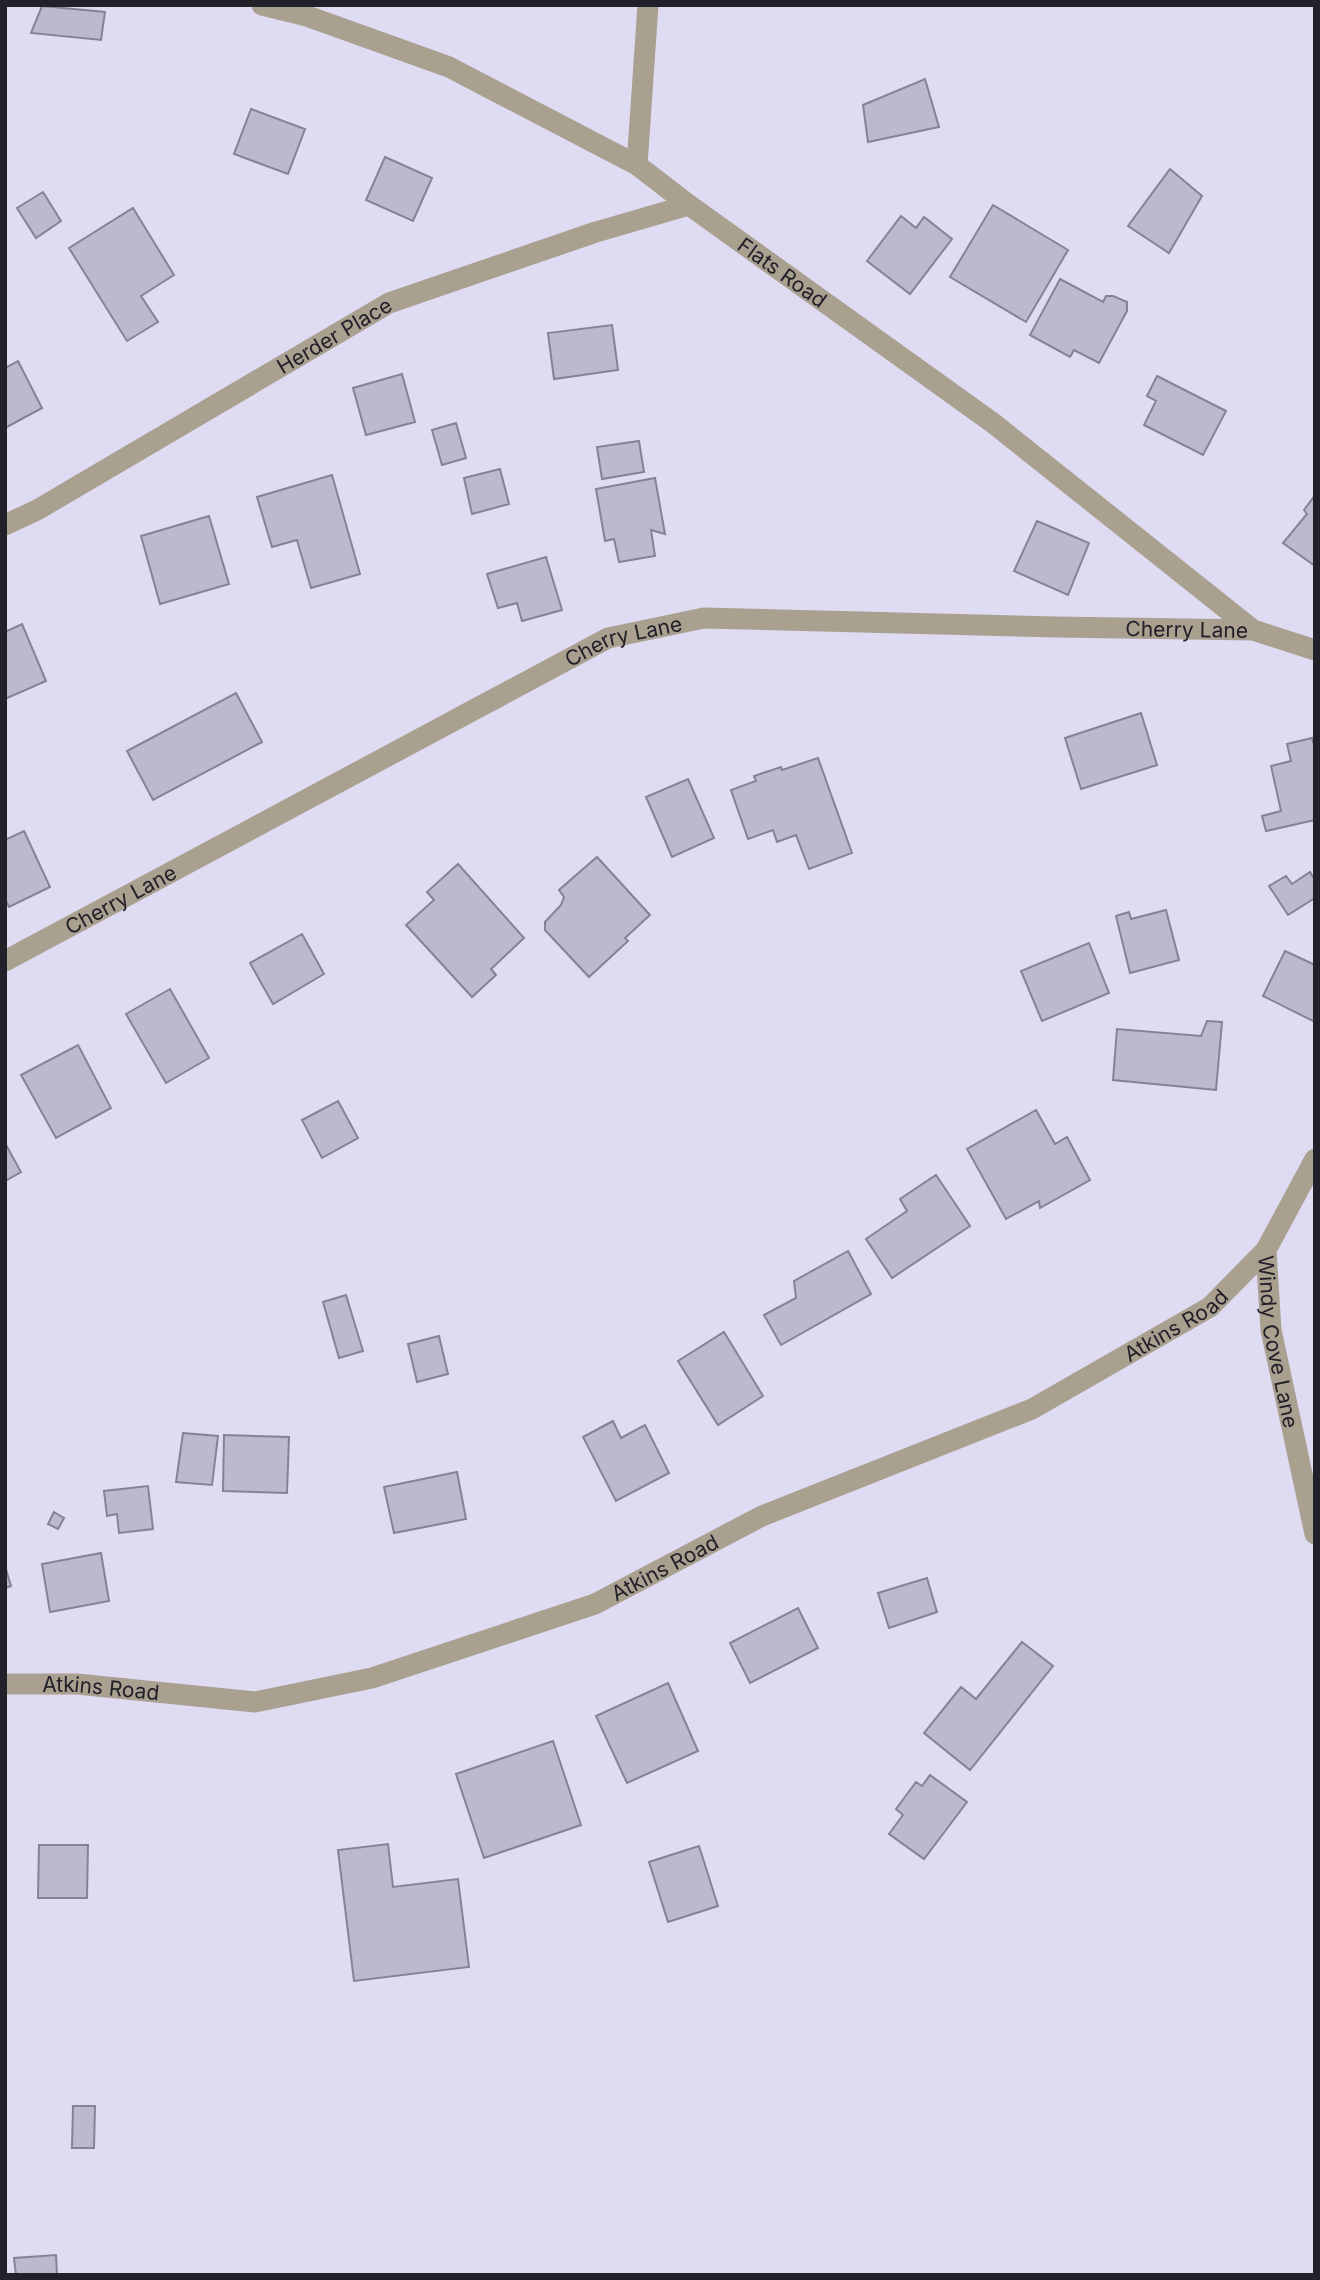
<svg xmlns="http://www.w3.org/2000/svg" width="1320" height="2280" font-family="Inter,sans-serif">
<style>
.building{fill:#bbb9d0;stroke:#858298;stroke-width:2}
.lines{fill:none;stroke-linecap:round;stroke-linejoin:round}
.street{stroke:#aaa090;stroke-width:21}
.labels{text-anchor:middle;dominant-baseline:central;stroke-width:5;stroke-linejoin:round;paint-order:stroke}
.street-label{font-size:21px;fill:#22212a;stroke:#dedbf3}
</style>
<rect width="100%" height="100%" fill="#dedbf3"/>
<path class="building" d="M42 6 105 12 101 40 31 33Z
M925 79 939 127 868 142 863 105Z
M251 109 305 129 288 174 234 154Z
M385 157 432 178 413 221 366 200Z
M1170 169 1202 196 1169 253 1128 226Z
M43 192 61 221 36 238 17 208Z
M993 205 1068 250 1026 322 950 277Z
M133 208 174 275 141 296 158 322 127 341 69 248Z
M901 216 916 228 924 217 952 239 910 294 867 261Z
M1060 279 1103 302 1106 296H1113L1127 302V311L1099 363 1074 350 1070 357 1030 335Z
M612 325 618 370 554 379 548 333Z
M18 361 42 408 5 428V368Z
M402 374 415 422 366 435 353 388Z
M1157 376 1226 411 1203 455 1144 425 1156 401 1147 396Z
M456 423 466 458 442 465 432 430Z
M639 441 644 472 602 479 597 447Z
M500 469 509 504 472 514 464 478Z
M332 475 360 574 311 588 297 540 272 547 257 497Z
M655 478 665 534 651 530 655 556 619 562 614 539 605 541 596 489Z
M1315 495V566L1283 543 1307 514 1304 510Z
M209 516 229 584 160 604 141 536Z
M1037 521 1089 543 1068 595 1014 571Z
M546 557 562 610 522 621 517 603 498 608 487 574Z
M22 624 46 681 5 699V632Z
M236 693 262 742 153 800 127 751Z
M1141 713 1157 765 1081 789 1065 738Z
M1312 738 1315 748V820L1266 831 1262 816 1281 811 1271 766 1291 761 1287 744Z
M818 758 852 853 809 869 796 835 777 842 773 830 748 839 731 790 756 781 754 776 781 767 782 770Z
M688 779 714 838 672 857 646 797Z
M24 831 50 887 9 907 5 899V840Z
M597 857 650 915 625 938 628 941 589 977 545 930V922L561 905 564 897 559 890Z
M458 864 524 938 491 969 496 975 472 997 406 925 434 900 427 892Z
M1310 872 1315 880V898L1288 915 1269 886 1286 876 1292 884Z
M1166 910 1179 960 1130 973 1116 916 1129 912 1131 919Z
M302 934 324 974 273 1004 250 963Z
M1089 943 1109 993 1042 1021 1021 971Z
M1285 951 1315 965V1022L1263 996Z
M170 989 209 1058 166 1083 126 1014Z
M1207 1021 1222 1022 1216 1090 1113 1080 1117 1029 1201 1036Z
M78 1045 111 1108 56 1138 21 1075Z
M338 1101 358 1138 322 1158 302 1120Z
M1036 1110 1055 1144 1067 1137 1090 1180 1040 1208 1039 1201 1006 1219 967 1149Z
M5 1143 21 1172 5 1181Z
M936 1175 970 1226 892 1278 866 1239 907 1211 900 1199Z
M848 1251 871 1294 781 1345 764 1315 796 1298 794 1281Z
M346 1295 363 1351 339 1358 323 1302Z
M724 1332 763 1396 718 1425 678 1361Z
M439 1336 448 1374 417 1382 408 1344Z
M613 1421 621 1438 645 1425 669 1473 616 1501 583 1437Z
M183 1433 218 1436 212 1485 176 1482Z
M224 1435 289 1437 287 1493 223 1491Z
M457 1472 466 1519 394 1533 384 1487Z
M148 1486 153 1529 119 1533 117 1514 107 1516 104 1491Z
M54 1512 64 1518 58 1529 48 1524Z
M101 1553 109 1601 50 1612 42 1564Z
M5 1566 11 1586 5 1588Z
M927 1578 937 1612 889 1628 878 1593Z
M798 1608 818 1648 750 1683 730 1643Z
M1022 1642 1053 1666 970 1770 924 1733 961 1687 976 1699Z
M668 1683 698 1751 627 1783 596 1716Z
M553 1741 581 1825 484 1858 456 1774Z
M930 1775 967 1802 924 1859 889 1834 903 1815 896 1809 916 1782 922 1786Z
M388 1844 393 1887 458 1879 469 1967 354 1981 338 1850Z
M39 1845H88L87 1898H38Z
M699 1846 718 1906 668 1922 649 1862Z
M73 2106H95L94 2148H72Z
M56 2255 57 2275H16L14 2258Z"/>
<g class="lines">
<g class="street">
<path id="s1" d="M262 5 307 16 449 67 637 165 689 205 993 423 1253 630"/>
<path d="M637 165 648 5"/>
<path id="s2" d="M5 525 37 510 389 303 596 232 689 205"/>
<path id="s3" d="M5 961 608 638 704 618 1056 627 1253 630 1315 650"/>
<path id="s4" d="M1315 1159 1266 1250 1271 1330 1315 1534"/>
<path id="s5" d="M5 1684H77L255 1702 372 1678 595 1604 762 1516 1032 1409 1210 1307 1266 1250"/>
</g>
</g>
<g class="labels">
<g class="street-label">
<text stroke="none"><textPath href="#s1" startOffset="590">Flats Road</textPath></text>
<text stroke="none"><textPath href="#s2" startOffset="380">Herder Place</textPath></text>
<text stroke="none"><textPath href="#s3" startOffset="1265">Cherry Lane</textPath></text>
<text stroke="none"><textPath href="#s3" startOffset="698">Cherry Lane</textPath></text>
<text stroke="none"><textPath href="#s3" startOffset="131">Cherry Lane</textPath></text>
<text stroke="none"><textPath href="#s5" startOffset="1251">Atkins Road</textPath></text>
<text stroke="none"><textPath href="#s4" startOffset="196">Windy Cove Lane</textPath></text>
<text stroke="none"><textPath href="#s5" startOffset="684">Atkins Road</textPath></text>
<text stroke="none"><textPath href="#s5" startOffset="96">Atkins Road</textPath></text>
</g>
</g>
<rect width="1320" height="2280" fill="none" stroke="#22212a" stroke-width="14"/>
</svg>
